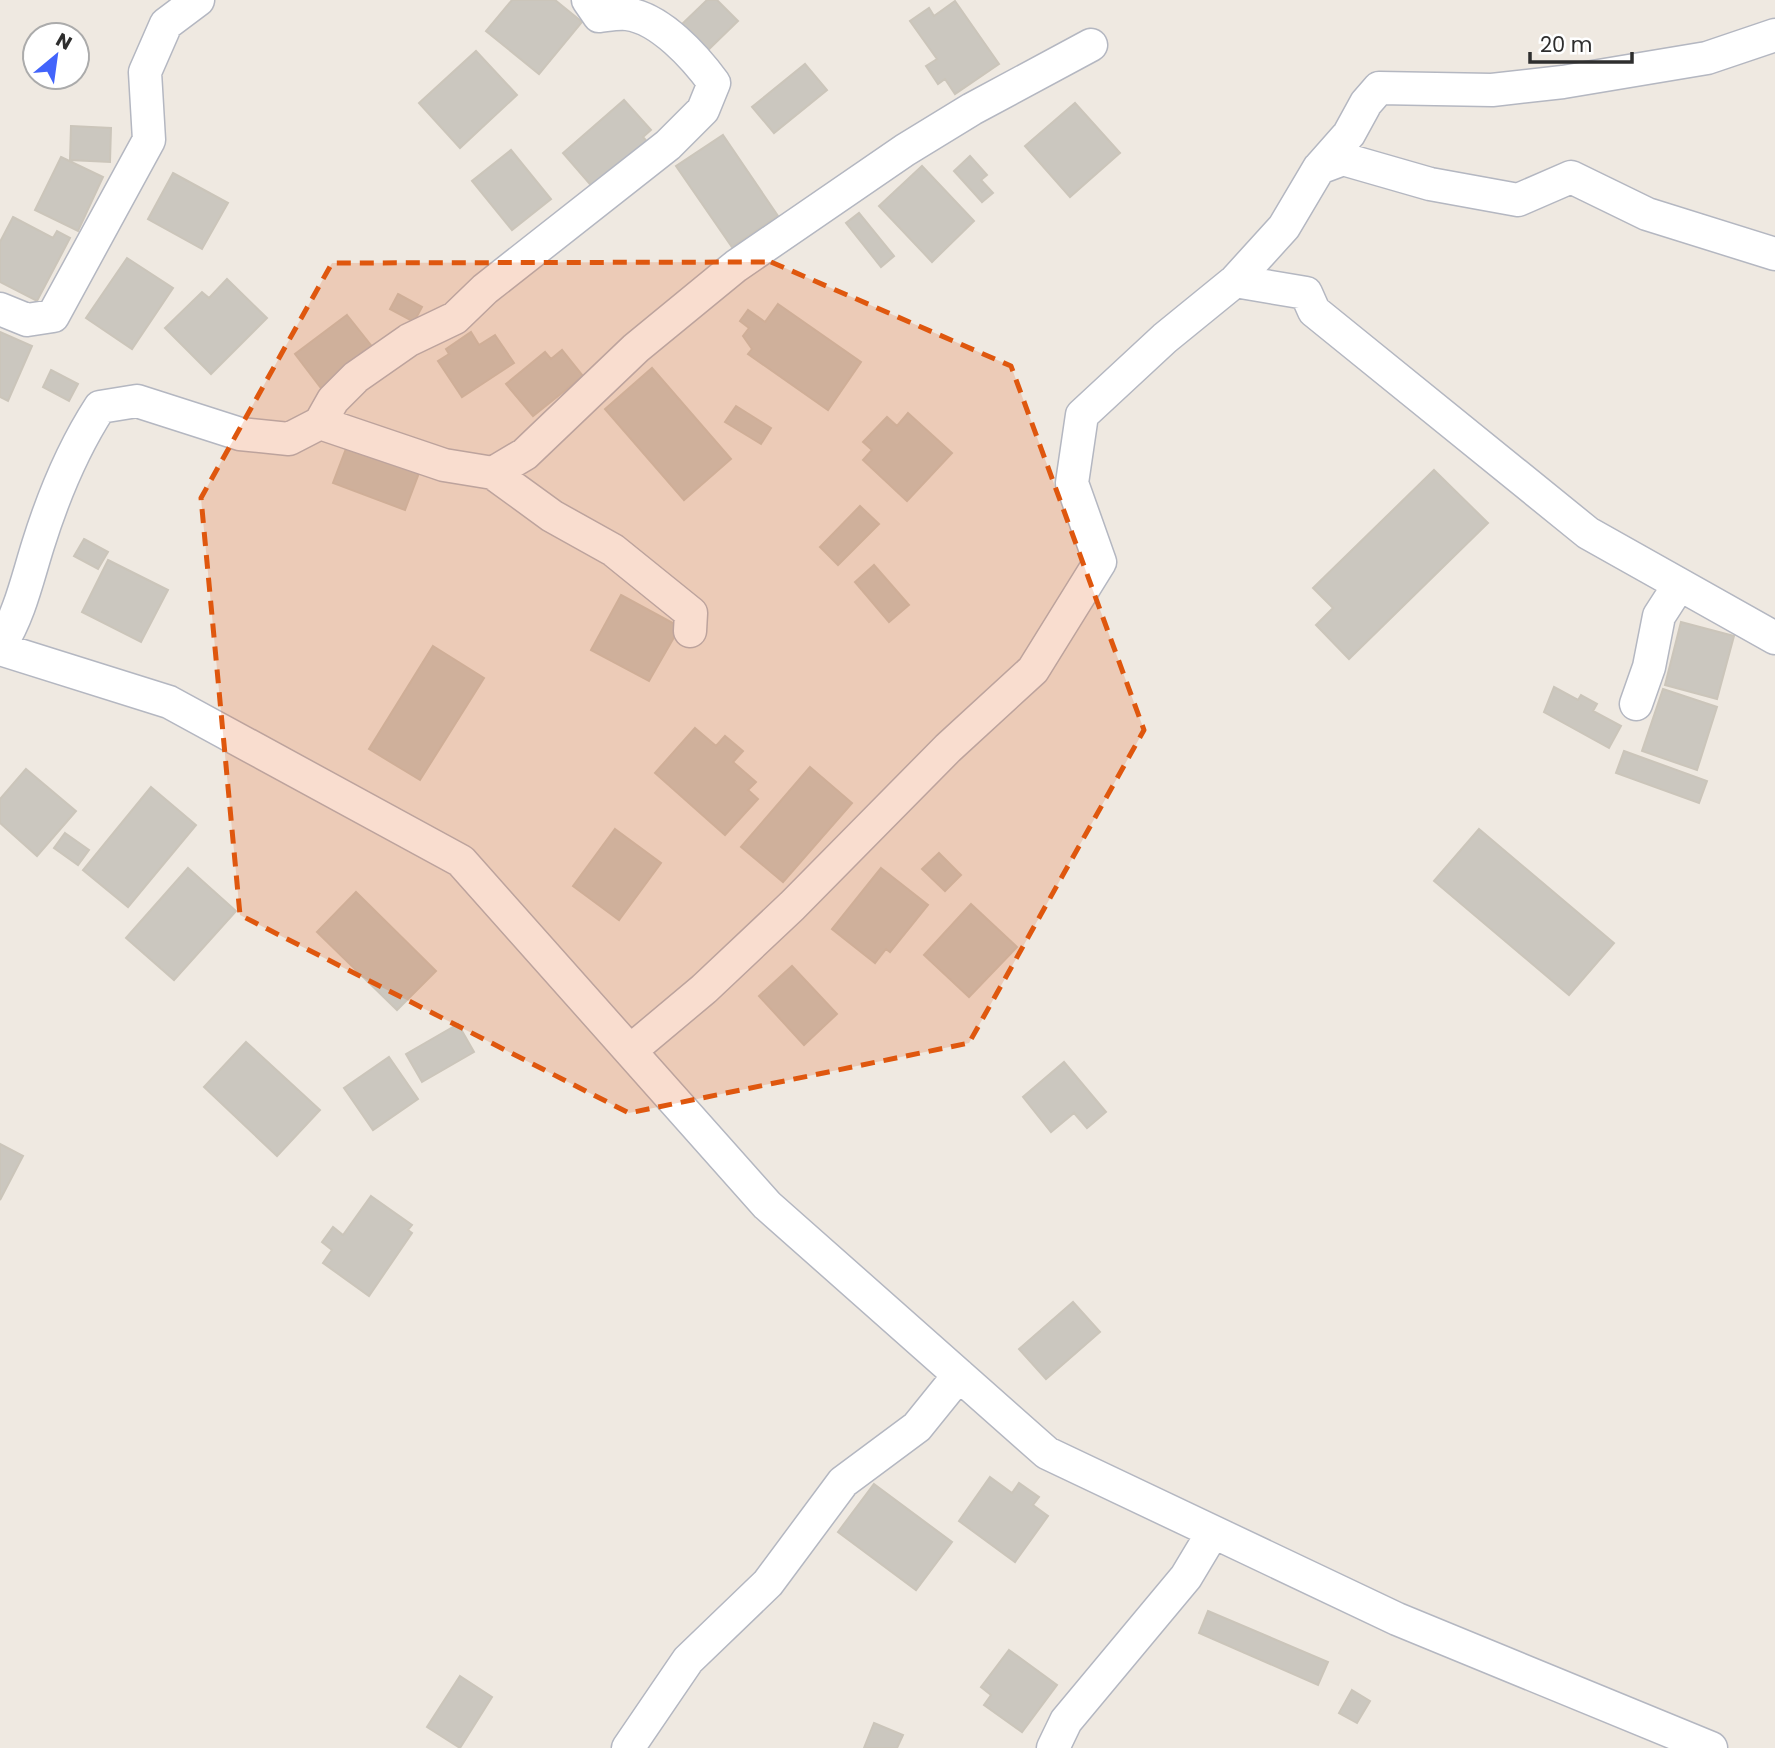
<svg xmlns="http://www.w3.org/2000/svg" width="1775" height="1748" font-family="Poppins,sans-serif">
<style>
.building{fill:#cbc7bf;stroke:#cbc5ba;stroke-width:2}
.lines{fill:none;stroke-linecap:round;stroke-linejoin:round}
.minor-casing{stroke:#b4b7c1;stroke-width:35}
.minor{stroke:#fff;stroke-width:32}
.marked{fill:#df570e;fill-opacity:0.2;stroke:#df570e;stroke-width:5;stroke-dasharray:14 9;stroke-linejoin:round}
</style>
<rect width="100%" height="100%" fill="#efe9e1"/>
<path class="building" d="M512 0H555L582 22 539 74 486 31Z
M707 0H717L738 21 706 52 680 26Z
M955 1 999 64 955 94 945 79 938 84 926 66 937 59 910 21 929 8 934 16Z
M476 51 517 95 460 148 419 103Z
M805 64 827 90 774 133 752 107Z
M624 100 651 130 643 137 649 144 596 191 563 153Z
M1075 103 1120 153 1070 197 1025 146Z
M71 126 111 128 110 162 70 160Z
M723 135 778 216 732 247 676 166Z
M511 150 551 199 512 230 472 181Z
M970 156 987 175 981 180 993 193 982 202 954 171Z
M61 157 103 177 78 231 35 210Z
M922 166 974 221 932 262 879 206Z
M173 173 228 203 202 249 148 219Z
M859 213 894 256 881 267 846 223Z
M13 217 53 238 57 231 70 238 37 301 0 282V242Z
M127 258 173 288 132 349 86 318Z
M227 279 267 318 211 374 165 328 202 292 209 298Z
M398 294 422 307 414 322 390 309Z
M778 304 861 362 828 410 748 354 752 349 743 336 749 328 740 321 748 310 765 322Z
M347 315 374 349 321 388 295 354Z
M0 332 32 346 8 401 0 397Z
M471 332 479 345 495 335 514 363 462 397 438 361 449 354 446 349Z
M562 350 583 376 533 416 506 384 545 352 551 359Z
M652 368 731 459 684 500 605 409Z
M51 370 78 384 69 401 43 387Z
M736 406 771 428 761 444 725 422Z
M908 413 952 453 907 501 863 460 872 450 863 442 887 417 897 426Z
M347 446 419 473 405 510 333 483Z
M1434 470 1488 523 1349 659 1316 625 1333 608 1313 588Z
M860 506 879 524 838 565 820 547Z
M84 539 108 552 98 569 74 556Z
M108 560 168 590 141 642 82 612Z
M874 565 909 605 889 622 855 582Z
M621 595 680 627 649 681 591 650Z
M1681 622 1734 636 1717 699 1665 685Z
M433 646 484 678 420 780 369 749Z
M1554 687 1578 700 1581 695 1597 704 1593 711 1621 726 1609 748 1544 712Z
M1663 689 1717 707 1697 770 1642 751Z
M695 728 716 746 725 736 743 751 733 762 756 782 748 790 758 799 725 835 655 773Z
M1624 751 1707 781 1699 803 1616 773Z
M810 767 852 803 783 882 741 847Z
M26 769 76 811 37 856 0 823V799Z
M151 787 196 825 128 907 83 870Z
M615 829 661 863 619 920 573 886Z
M1479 829 1614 943 1569 995 1434 881Z
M65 833 89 850 78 865 54 848Z
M939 853 961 875 945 891 922 869Z
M188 868 236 911 174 980 126 938Z
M881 868 928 905 890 952 886 949 875 963 832 929Z
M356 892 436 971 397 1010 317 932Z
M971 904 1017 947 969 997 924 955Z
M792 966 837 1014 804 1045 759 996Z
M458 1024 474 1052 422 1082 406 1054Z
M246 1042 320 1110 277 1156 204 1087Z
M389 1057 418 1099 373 1130 344 1088Z
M1064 1062 1106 1112 1087 1128 1074 1113 1051 1132 1023 1097Z
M0 1144 23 1156 0 1200Z
M371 1196 412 1225 408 1230 412 1233 369 1296 323 1263 332 1250 322 1242 333 1227 343 1235Z
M1073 1302 1100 1332 1046 1379 1019 1349Z
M990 1477 1012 1493 1019 1483 1039 1497 1033 1505 1048 1516 1015 1562 959 1521Z
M874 1484 952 1542 916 1590 838 1532Z
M1208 1611 1328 1662 1318 1685 1199 1633Z
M1009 1650 1057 1685 1022 1732 984 1705 991 1695 981 1687Z
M460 1676 492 1697 460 1748 427 1727Z
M1352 1690 1370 1701 1357 1723 1339 1713Z
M874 1723 903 1735 897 1748H864Z"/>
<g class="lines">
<g class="minor-casing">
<path id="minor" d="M1319 168 1349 134 1366 103 1379 88 1492 90 1563 82 1707 58 1775 35
M1235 281 1284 227 1319 168 1343 159 1430 184 1518 200 1571 177 1647 214 1775 254
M0 309 27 320 53 316 149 140 145 72 166 24 198 0
M320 423 444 465 493 473 552 516 613 550 691 613 690 631
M493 473 525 454 636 348 736 266 905 150 972 109 1091 45
M0 646C20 614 27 580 38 545 53 497 72 450 100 407L137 401 240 434 289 439 320 423 333 400 356 377 409 340 455 318 485 289 668 145 703 110 714 83C695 57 660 18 627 14 618 13 608 15 599 16L588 0
M0 649 169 702 461 861 767 1205 1047 1453 1397 1619 1711 1748
M1636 704 1649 667 1659 616 1679 585
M630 1051 704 989 792 906 948 748 1033 670 1100 562 1072 483 1082 415 1165 338 1235 281 1306 293 1314 311 1588 533 1775 638
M628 1748 688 1660 768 1583 843 1482 917 1427 959 1375
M1053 1748 1066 1721 1186 1577 1213 1532"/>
</g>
<use href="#minor" class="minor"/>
</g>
<path class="marked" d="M771 262 1011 366 1144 730 969 1043 629 1113 240 915 201 498 332 263Z"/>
<g transform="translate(56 56) rotate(29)"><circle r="33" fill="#ffffff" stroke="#ababab" stroke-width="2"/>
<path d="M0-5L12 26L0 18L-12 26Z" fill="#4264fb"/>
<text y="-10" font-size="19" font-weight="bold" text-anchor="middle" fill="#2e2e2e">N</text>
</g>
<path d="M1530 52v10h102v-10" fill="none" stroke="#2e2e2e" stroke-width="3.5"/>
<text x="1540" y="52" font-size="21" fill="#2e2e2e" stroke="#ffffff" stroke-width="5" paint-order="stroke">20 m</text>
</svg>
